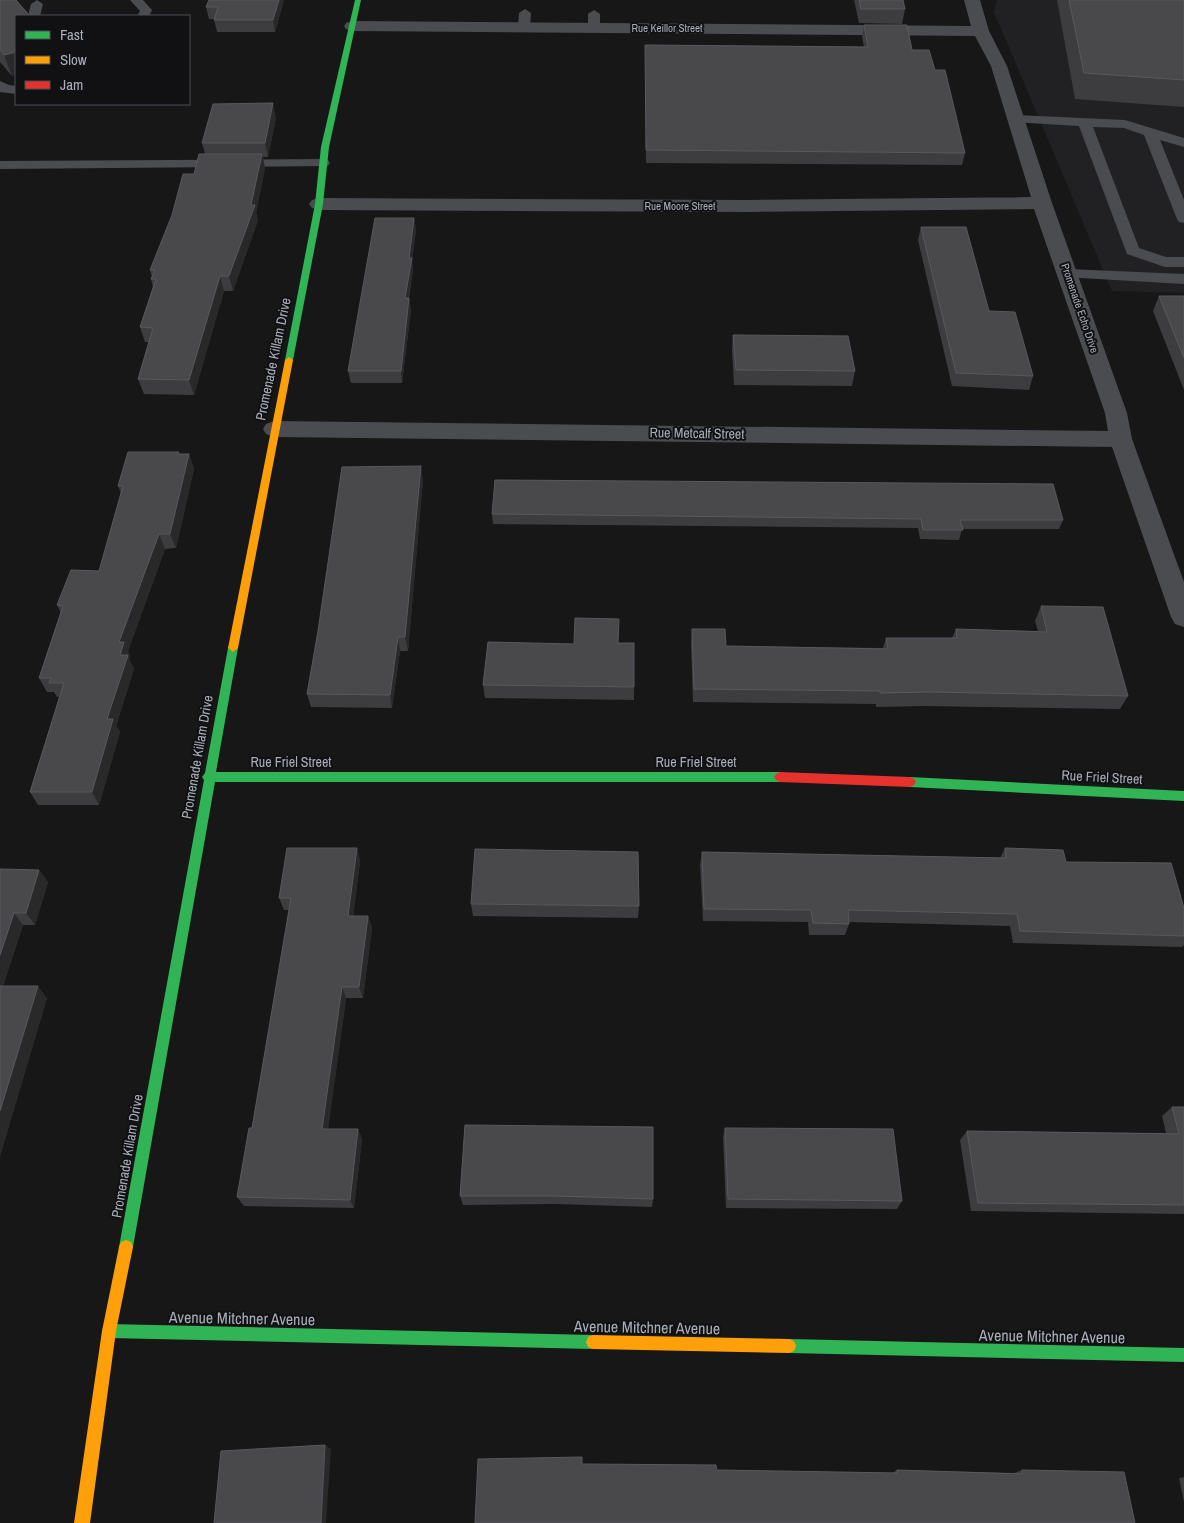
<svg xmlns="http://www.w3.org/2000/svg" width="1184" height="1523" font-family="'Archivo Narrow',sans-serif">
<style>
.built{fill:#212123}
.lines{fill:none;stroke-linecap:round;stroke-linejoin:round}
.lane{fill:#4b4c50;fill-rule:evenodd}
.street{fill:#4b4c50;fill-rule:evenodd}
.fast{fill:#30b455;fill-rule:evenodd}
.slow{fill:#ff9f0a;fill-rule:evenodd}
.jam{fill:#e5322d;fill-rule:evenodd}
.wall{fill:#3d3d3f}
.shaded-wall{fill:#29292a}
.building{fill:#49494c;stroke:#58595d}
.labels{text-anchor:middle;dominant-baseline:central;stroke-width:4;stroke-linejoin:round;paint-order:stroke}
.far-street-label{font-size:11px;fill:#a8adb8;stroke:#111113}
.street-label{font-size:14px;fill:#a8adb8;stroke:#111113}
.near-street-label{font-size:16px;fill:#a8adb8;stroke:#111113}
</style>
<rect width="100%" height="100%" fill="#171717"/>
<path class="built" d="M997 0H1184V293L1112 291 994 12Z"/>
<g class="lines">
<path class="lane" d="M37 0 43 4 40 16H28L31 4Z
M130 0H143L152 10 149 16H137L140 11Z
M525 9 531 13 530 27 524 31 518 27 519 13Z
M594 10 600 14V28L594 32 588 28V14Z
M0 81 9 85 16 86V94L0 92Z
M1016 115 1125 120 1184 138V147L1160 140 1184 200V223L1179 222 1177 219 1144 135 1124 128 1093 127 1139 248 1166 257H1184V267H1165L1127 254 1079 126 1011 122 1009 119 1011 116Z
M323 159 328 160 330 163 328 166 0 169V161Z
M1068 269 1184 274V284L1063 277 1060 274 1063 271Z"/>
<path class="street" d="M964 0H980L989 31 1007 66 1052 203 1127 413 1132 439 1184 582V627L1175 624 1171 617 1112 447 274 437 266 434 263 429 266 424 274 421 1108 431 1105 413 1034 209 748 212 319 210 312 208 309 204 312 200 319 198 748 200 1031 197 991 66 975 36 352 31 346 29 344 26 346 23 352 21 971 26Z"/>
<path class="fast" d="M355 0H361L329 147 323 204 293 360 289 363 285 360 315 204 321 147Z
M233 644 238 648 216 772H780L784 774 786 777 784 780 780 782H215L133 1247 131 1252 126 1254 121 1252 119 1247 204 780 202 777 205 773 228 648Z
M910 777 1184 791V801L910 787 906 785 904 782 906 779Z
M109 1324 593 1335 598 1337 600 1342 598 1347 593 1349 109 1338 104 1336 102 1331 104 1326Z
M789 1339 1184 1348V1362L789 1353 784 1351 782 1346 784 1341Z"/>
<path class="slow" d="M289 357 293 360 238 648 233 652 228 648 285 360Z
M126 1240 131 1242 133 1247 116 1331 90 1523H74L102 1331 119 1247 121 1242Z
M593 1335 789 1339 794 1341 796 1346 794 1351 789 1353 593 1349 588 1347 586 1342 588 1337Z"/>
<path class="jam" d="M780 772 910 777 914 779 916 782 914 785 910 787 780 782 776 780 774 777 776 774Z"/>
</g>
<path class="wall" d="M0 0 12 76 0 62Z
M209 0H284L275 32H217L214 19H209L206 7Z
M854 0H903L905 9 902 24 859 23Z
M1057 0H1184V107L1075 99Z
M864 25 912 50 935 70 965 153 962 165 646 163 645 45 864 47 862 37Z
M276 118 268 157H263L265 168 256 213 258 220 233 291H224L194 395 144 394 138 379 149 342H145L140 327 153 287 151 279 152 277 150 270 194 174 205 154 202 143Z
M414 218 416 230 412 261 413 270 409 298 411 310 402 383H351L348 371Z
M921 227 989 311 1033 376 1029 390 952 386 918 240Z
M1159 296H1184V390L1153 311Z
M733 335 855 371 852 386 734 385 732 350Z
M180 454H189L194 469 176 548 165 549 128 651 130 656 129 659 134 669 116 726 120 732 99 805H38L30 792 59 697H57L54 692H47L39 678 61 613 57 605 99 571 121 493 118 486Z
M423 480 408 651H400L392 708 311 707 307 694Z
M492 514 1063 520 1059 529H962L959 540 920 539 918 528 493 524Z
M1041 606 1128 696 1120 709 926 706 876 707V704L693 702 691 643 692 629 726 646 883 648 886 638H952L956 629 1038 631 1035 621Z
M618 643 634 687V700L485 698 483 685 574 644Z
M357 848 360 861 353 916H368L372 928 363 998H346L328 1129H358L362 1139 354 1208 244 1206 237 1197 252 1128 289 910H284L279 898Z
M1005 848 1066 862 1184 908V945L1182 947 1013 943 1010 926 849 922V924L845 935H809L808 922 703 921 700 865 702 852 1000 858Z
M0 869 39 870 48 882 35 925H23L3 986 47 998 0 1156Z
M471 904 639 906 638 918 473 916Z
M1172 1107H1184V1214L971 1211 960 1140 967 1131 1166 1133 1162 1116Z
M465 1125 653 1199 652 1207 556 1204 463 1205 460 1196Z
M725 1128 902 1201 897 1209 726 1208 723 1137Z
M582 1464 717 1470 892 1473 897 1470 1014 1473 1022 1470 1135 1523Z
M1184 1477V1502L1179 1478Z"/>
<path class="shaded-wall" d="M279 0H284L275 32 273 20Z
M16 52V75L12 76 4 55Z
M273 103 276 118 268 157 265 143Z
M262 154 265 168 256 213 258 220 233 291 229 276 251 205Z
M414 218 416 230 412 261 413 270 406 310 405 298Z
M220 276 224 291 194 395 189 380Z
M409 298 411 310 402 383 401 371Z
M189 454 194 469 176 548 170 534Z
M421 466 423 480 408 651 405 637Z
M159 534 165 549 128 651 130 656 129 659 134 669 116 726 120 732 99 805 92 792 120 655 119 642Z
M398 637 400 651 392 708 390 695Z
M357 848 360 861 352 928 348 916Z
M39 870 48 882 35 925 26 913Z
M14 913 23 925 0 995V955Z
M368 916 372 928 363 998 359 987Z
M38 986 47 998 0 1156V1111Z
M342 987 346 998 327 1138 322 1129Z
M358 1129 362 1139 354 1208 350 1200Z
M325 1445 331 1449 326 1523H321Z"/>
<path class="building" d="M0 0H16L30 16H16V52L4 55 0 50Z
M209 0H279L273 20H214L218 7H206Z
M859 0H903L905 9H861Z
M1069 0H1184V80L1084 73Z
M864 25H907L912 50H929L935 70H945L965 153 646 150 645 45 868 47Z
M273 103 265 143H202L213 104Z
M199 154H262L251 205H255L229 276H220L189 380 138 379 153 328 140 327 156 279H151L155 270H150L172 215 183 174H194Z
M375 218H414L409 258H412L405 298H409L401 371H348Z
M921 227H966L989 311 1015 312 1033 376 956 373Z
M1159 296H1184V358Z
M733 335 848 336 855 371 736 370Z
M128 452H179L178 454H189L170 534H159L119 642H124L120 655H128L107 719H113L92 792H30L64 683H49L51 678H39L63 606 57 605 71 570 99 571 123 486H118Z
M421 466 405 637H398L390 695 307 694 318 631 342 467Z
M495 480 1053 484 1063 520H960L963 530H923L921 519 492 514Z
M1041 606 1103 607 1128 696 931 692 880 693V691L694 689 692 629H725L726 646 888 649 886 638H957L956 629 1047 632Z
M575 618 619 619 618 643H634V687L483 685 488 642 574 644Z
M287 848H357L348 916H368L359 987H342L322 1129H358L350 1200 237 1197 249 1128H252L291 898H279Z
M1005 848 1063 850 1066 862 1171 863 1184 908V936L1020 931 1017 914 848 910 849 924 813 923 811 910 704 909 702 852 1006 858Z
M475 849 638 852 639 906 471 904Z
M0 869 39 870 26 913H14L0 955Z
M0 986H38L0 1111Z
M1172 1107H1184V1205L978 1203 967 1131 1179 1134Z
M465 1125 653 1127V1199L555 1196H460Z
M725 1128 893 1129 902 1201 728 1199Z
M325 1445 321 1523H214L221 1451Z
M582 1457V1464L716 1465 717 1470 897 1473V1470L1022 1474V1470L1124 1472 1135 1523H475L478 1459Z"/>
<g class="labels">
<g class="far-street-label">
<text x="667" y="28">Rue Keillor Street</text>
<text x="680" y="206">Rue Moore Street</text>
<text transform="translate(1080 308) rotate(71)">Promenade Echo Drive</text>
</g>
<g class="street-label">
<text transform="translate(273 359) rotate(-78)">Promenade Killam Drive</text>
<text transform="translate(697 433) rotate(1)">Rue Metcalf Street</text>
<text transform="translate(197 757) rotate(-80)">Promenade Killam Drive</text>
<text x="291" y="762">Rue Friel Street</text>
<text x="696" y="762">Rue Friel Street</text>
<text transform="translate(1102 777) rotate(3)">Rue Friel Street</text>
<text transform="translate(127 1156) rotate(-80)">Promenade Killam Drive</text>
</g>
<g class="near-street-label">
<text transform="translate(242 1318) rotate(1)">Avenue Mitchner Avenue</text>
<text transform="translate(647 1327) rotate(1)">Avenue Mitchner Avenue</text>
<text transform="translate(1052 1336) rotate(1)">Avenue Mitchner Avenue</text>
</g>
</g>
<rect x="15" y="15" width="175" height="90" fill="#111113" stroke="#4d4f55"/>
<rect x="25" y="31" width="25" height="8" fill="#30b455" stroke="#4d4f55"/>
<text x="60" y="40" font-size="15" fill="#a8adb8">Fast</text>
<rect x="25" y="56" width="25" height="8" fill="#ff9f0a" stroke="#4d4f55"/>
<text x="60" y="65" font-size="15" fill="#a8adb8">Slow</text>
<rect x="25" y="81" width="25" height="8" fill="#e5322d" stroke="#4d4f55"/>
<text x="60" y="90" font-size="15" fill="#a8adb8">Jam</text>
</svg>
